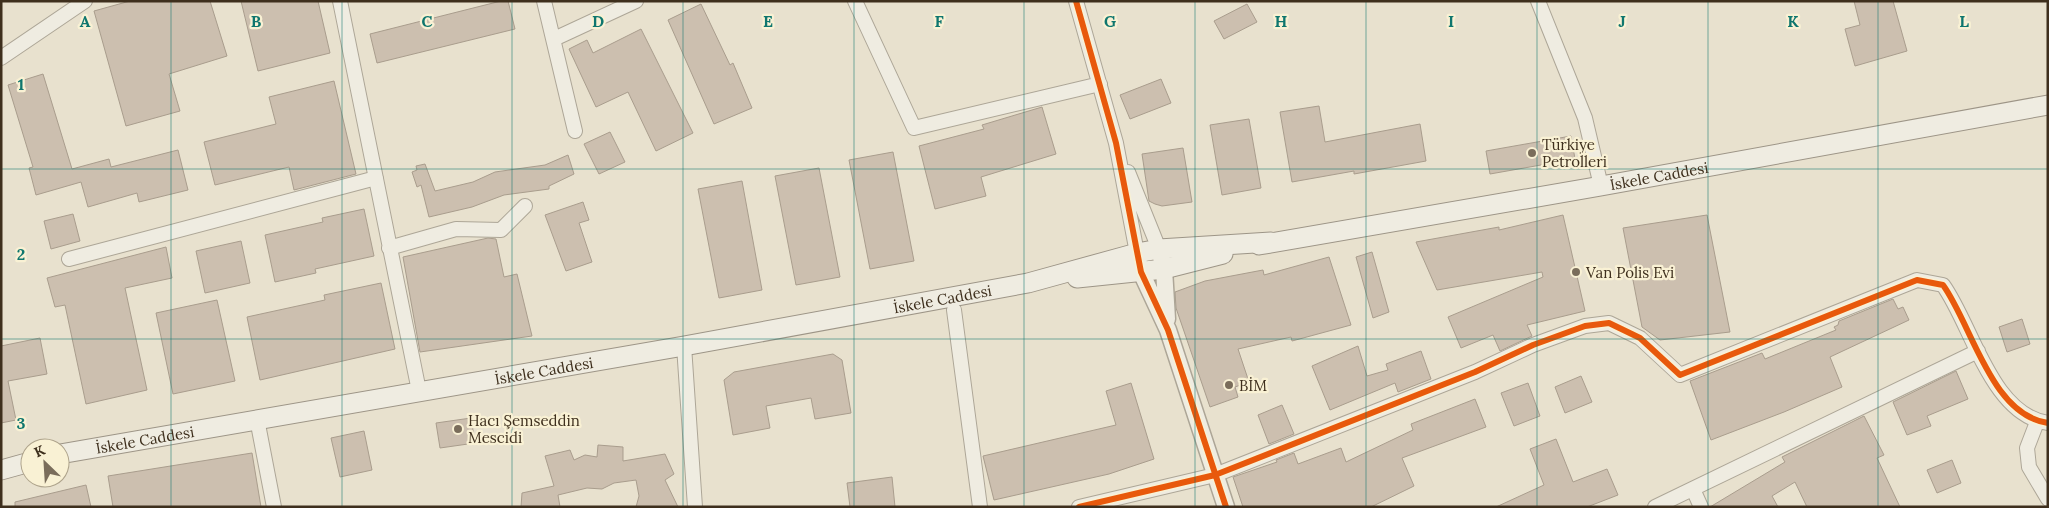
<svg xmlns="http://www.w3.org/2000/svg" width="2049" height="508" font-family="Lora,serif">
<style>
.building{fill:#ccbfaf;stroke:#a99d8d}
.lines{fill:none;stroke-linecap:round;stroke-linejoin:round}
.minor-casing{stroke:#ada697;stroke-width:16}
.tertiary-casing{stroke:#ada697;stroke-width:19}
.secondary-casing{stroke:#9d9587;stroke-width:21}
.minor{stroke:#efece1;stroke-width:14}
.tertiary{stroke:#efece1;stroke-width:16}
.secondary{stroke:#efece1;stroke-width:19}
.cycleway-casing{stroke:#f9f1d4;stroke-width:9}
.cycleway{stroke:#e8590c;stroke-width:6}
.grid{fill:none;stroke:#0f766e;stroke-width:1;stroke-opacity:0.55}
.poi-dot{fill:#7a6d5b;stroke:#f9f1d4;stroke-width:2}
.labels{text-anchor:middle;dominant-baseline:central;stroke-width:4.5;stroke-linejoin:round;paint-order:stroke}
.poi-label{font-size:15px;fill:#3e2f1d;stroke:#f9f1d4;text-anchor:start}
.street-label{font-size:15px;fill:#3e2f1d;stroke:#f9f1d4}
.grid-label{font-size:16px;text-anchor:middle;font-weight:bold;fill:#0f766e;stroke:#f9f1d4;stroke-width:4.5;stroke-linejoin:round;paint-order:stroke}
</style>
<rect width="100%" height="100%" fill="#e8e1ce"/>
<path class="building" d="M130 1H210L227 56 169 74 180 111 126 126 94 11Z
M241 1H318L330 53 258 71Z
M501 1H508L515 29 377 63 370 34Z
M1854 1H1893L1907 51 1855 66 1845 29 1860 25Z
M701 4 730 65 733 63 752 108 714 124 668 20Z
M1247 4 1257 22 1224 39 1214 21Z
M641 29 693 133 656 151 628 92 596 107 569 49 587 40 593 53Z
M43 74 72 169 109 159 111 167 178 150 188 190 139 202 137 193 88 207 81 182 36 195 29 168 33 167 8 85Z
M1161 79 1171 103 1130 119 1120 95Z
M334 81 356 174 294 190 289 167 215 185 204 142 276 124 269 97Z
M1319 106 1325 142 1420 124 1426 161 1354 174V171L1292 182 1280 112Z
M1042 107 1056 154 981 177 986 196 935 209 919 146 984 129 982 125Z
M1249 119 1261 188 1222 195 1210 125Z
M610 132 625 162 599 174 584 144Z
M1571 136 1575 159 1490 174 1486 151Z
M1183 148 1192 202 1162 206 1155 204 1149 201 1142 154Z
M893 152 914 261 870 269 849 160Z
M568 155 574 174 549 186V189L504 195 472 207 429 217 421 185 417 187 412 172 417 170 416 166 425 164 435 191 473 182 495 172 545 165Z
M819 168 840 277 796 285 775 176Z
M742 181 762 290 719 298 698 189Z
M583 202 589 220 579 223 592 262 566 271 545 215Z
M364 209 374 256 315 269 316 273 275 282 265 235 323 222 322 218Z
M73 214 80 241 51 249 44 221Z
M1563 215 1585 311 1527 325 1532 336 1500 351 1493 335 1461 348 1448 317 1543 277 1542 272 1437 290 1416 242 1499 227V230Z
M1707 215 1730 332 1660 340 1642 327 1623 228Z
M488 238 496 239 504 277 517 274 532 336 420 352 403 257Z
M241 241 250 283 205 293 196 251Z
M166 247 172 278 125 288 147 390 86 404 65 305 55 307 47 278Z
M1372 252 1389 312 1373 318 1356 257Z
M1329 257 1351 325 1292 341 1291 337 1238 349 1249 382 1235 387 1238 397 1210 407 1176 308 1175 292 1205 281 1263 270 1264 275Z
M381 283 395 349 260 380 247 317 325 300 324 295Z
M1893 299 1898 309 1903 307 1909 320 1830 357 1842 387 1784 412 1711 440 1690 381 1762 353 1765 359 1836 330 1834 327 1838 325 1839 321Z
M217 300 235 381 173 394 156 313Z
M2022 319 2030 344 2007 352 1999 327Z
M40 338 47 374 8 381 16 420 1 423V346Z
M1358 346 1367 376 1388 370 1386 364 1421 351 1431 379 1398 392 1395 383 1330 410 1312 366Z
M833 354 842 360 851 413 815 419 811 398 766 406 770 428 733 435 724 380 734 372Z
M1956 371 1968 399 1927 416 1931 426 1907 435 1893 402Z
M1581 376 1592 402 1565 413 1555 387Z
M1131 383 1154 459 1109 474 994 500 983 456 1116 425 1106 391Z
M1528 383 1540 416 1514 426 1501 393Z
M1475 399 1486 427 1402 458 1414 486 1371 507H1243L1233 477 1277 462 1276 460 1294 453 1298 464 1341 448 1346 462 1413 430 1411 424Z
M1282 405 1294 434 1269 444 1258 415Z
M1864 416 1884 455 1877 458 1900 507H1807L1795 482 1772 496 1778 507H1710L1785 462 1782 457Z
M471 418 475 443 440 448 436 423Z
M364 431 372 470 340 477 331 438Z
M1556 439 1573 482 1607 469 1618 495 1587 507H1496L1544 485 1530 449Z
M598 445 623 447V461L665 454 674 474 665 480 678 507H636L639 496 636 480 614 483 602 489 587 488 558 495 560 507H521L522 493 554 486 545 456 570 450 574 460 585 455 597 457Z
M252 453 261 507H113L108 476Z
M1952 460 1961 483 1937 493 1927 470Z
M892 477 895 507H850L847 483Z
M86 485 91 507H15V502Z"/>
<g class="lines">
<g class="minor-casing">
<path id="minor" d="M340 1 419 391
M544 1 575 131
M855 1 914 128 1100 84
M1076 1 1116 143 1137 253
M1538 1 1585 118 1601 186
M554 39 636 1
M1 58 85 1
M1128 172 1159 249
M389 248 456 229 501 230 525 206
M69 259 376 178
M954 310 980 507
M684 346 695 507
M257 419 274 507
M2037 422 2027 448 2029 467 2048 499
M1693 489 1701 507
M1079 507 1215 475 1475 372 1533 345 1585 326 1609 323 1640 338 1680 375 1917 280 1943 285C1972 325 1991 415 2048 423
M1655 507 1978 351"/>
</g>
<g class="tertiary-casing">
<path id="tertiary" d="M1159 249 1164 269 1167 319
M1138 260 1141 272 1168 330 1226 507"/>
</g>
<g class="secondary-casing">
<g id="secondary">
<path id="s1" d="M1259 245 1601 186 2048 105"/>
<path d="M1077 278 1164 269 1223 254"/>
<path id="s2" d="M60 454 684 346 1028 283 1137 253 1159 249 1271 242"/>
<path d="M1 470 30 462"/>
</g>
</g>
<use href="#minor" class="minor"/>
<use href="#tertiary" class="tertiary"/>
<use href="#secondary" class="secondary"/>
<g class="cycleway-casing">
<path id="cycleway" d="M1076 1 1116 143 1141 272 1168 330 1226 507
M1079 507 1215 475 1475 372 1533 345 1585 326 1609 323 1640 338 1680 375 1917 280 1943 285C1972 325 1991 415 2048 423"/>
</g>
<use href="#cycleway" class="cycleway"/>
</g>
<path class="grid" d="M171 1V507M342 1V507M512 1V507M683 1V507M854 1V507M1024 1V507M1195 1V507M1366 1V507M1537 1V507M1708 1V507M1878 1V507M1 169H2048M1 339H2048"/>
<g class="poi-dot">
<circle cx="1532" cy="153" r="5"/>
<circle cx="1576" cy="272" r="5"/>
<circle cx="1229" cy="385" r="5"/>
<circle cx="458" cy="429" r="5"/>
</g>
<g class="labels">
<g class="poi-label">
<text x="1542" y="144">Türkiye<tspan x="1542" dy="17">Petrolleri</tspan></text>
<text x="1586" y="272">Van Polis Evi</text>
<text x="1239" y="385">BİM</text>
<text x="468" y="420">Hacı Şemseddin<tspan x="468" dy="17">Mescidi</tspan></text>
</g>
<g class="street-label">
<text stroke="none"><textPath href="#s1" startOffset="406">İskele Caddesi</textPath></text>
<text stroke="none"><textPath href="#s2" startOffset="896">İskele Caddesi</textPath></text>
<text stroke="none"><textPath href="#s2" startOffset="491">İskele Caddesi</textPath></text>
<text stroke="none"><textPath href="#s2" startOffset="86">İskele Caddesi</textPath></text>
</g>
</g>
<g class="grid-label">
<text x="85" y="27">A</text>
<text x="256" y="27">B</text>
<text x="427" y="27">C</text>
<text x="598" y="27">D</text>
<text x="768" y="27">E</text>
<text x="939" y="27">F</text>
<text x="1110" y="27">G</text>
<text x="1281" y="27">H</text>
<text x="1451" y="27">I</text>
<text x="1622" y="27">J</text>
<text x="1793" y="27">K</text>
<text x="1964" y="27">L</text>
<text x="21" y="90">1</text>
<text x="21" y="260">2</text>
<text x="21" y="429">3</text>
</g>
<rect width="2049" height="508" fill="none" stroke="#3e2f1d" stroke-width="5"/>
<g transform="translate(45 463) rotate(335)"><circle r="24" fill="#f9f1d4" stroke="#aea38b"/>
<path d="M0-4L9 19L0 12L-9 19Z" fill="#7a6d5b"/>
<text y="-8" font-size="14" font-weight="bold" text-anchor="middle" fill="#3e2f1d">K</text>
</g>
</svg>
